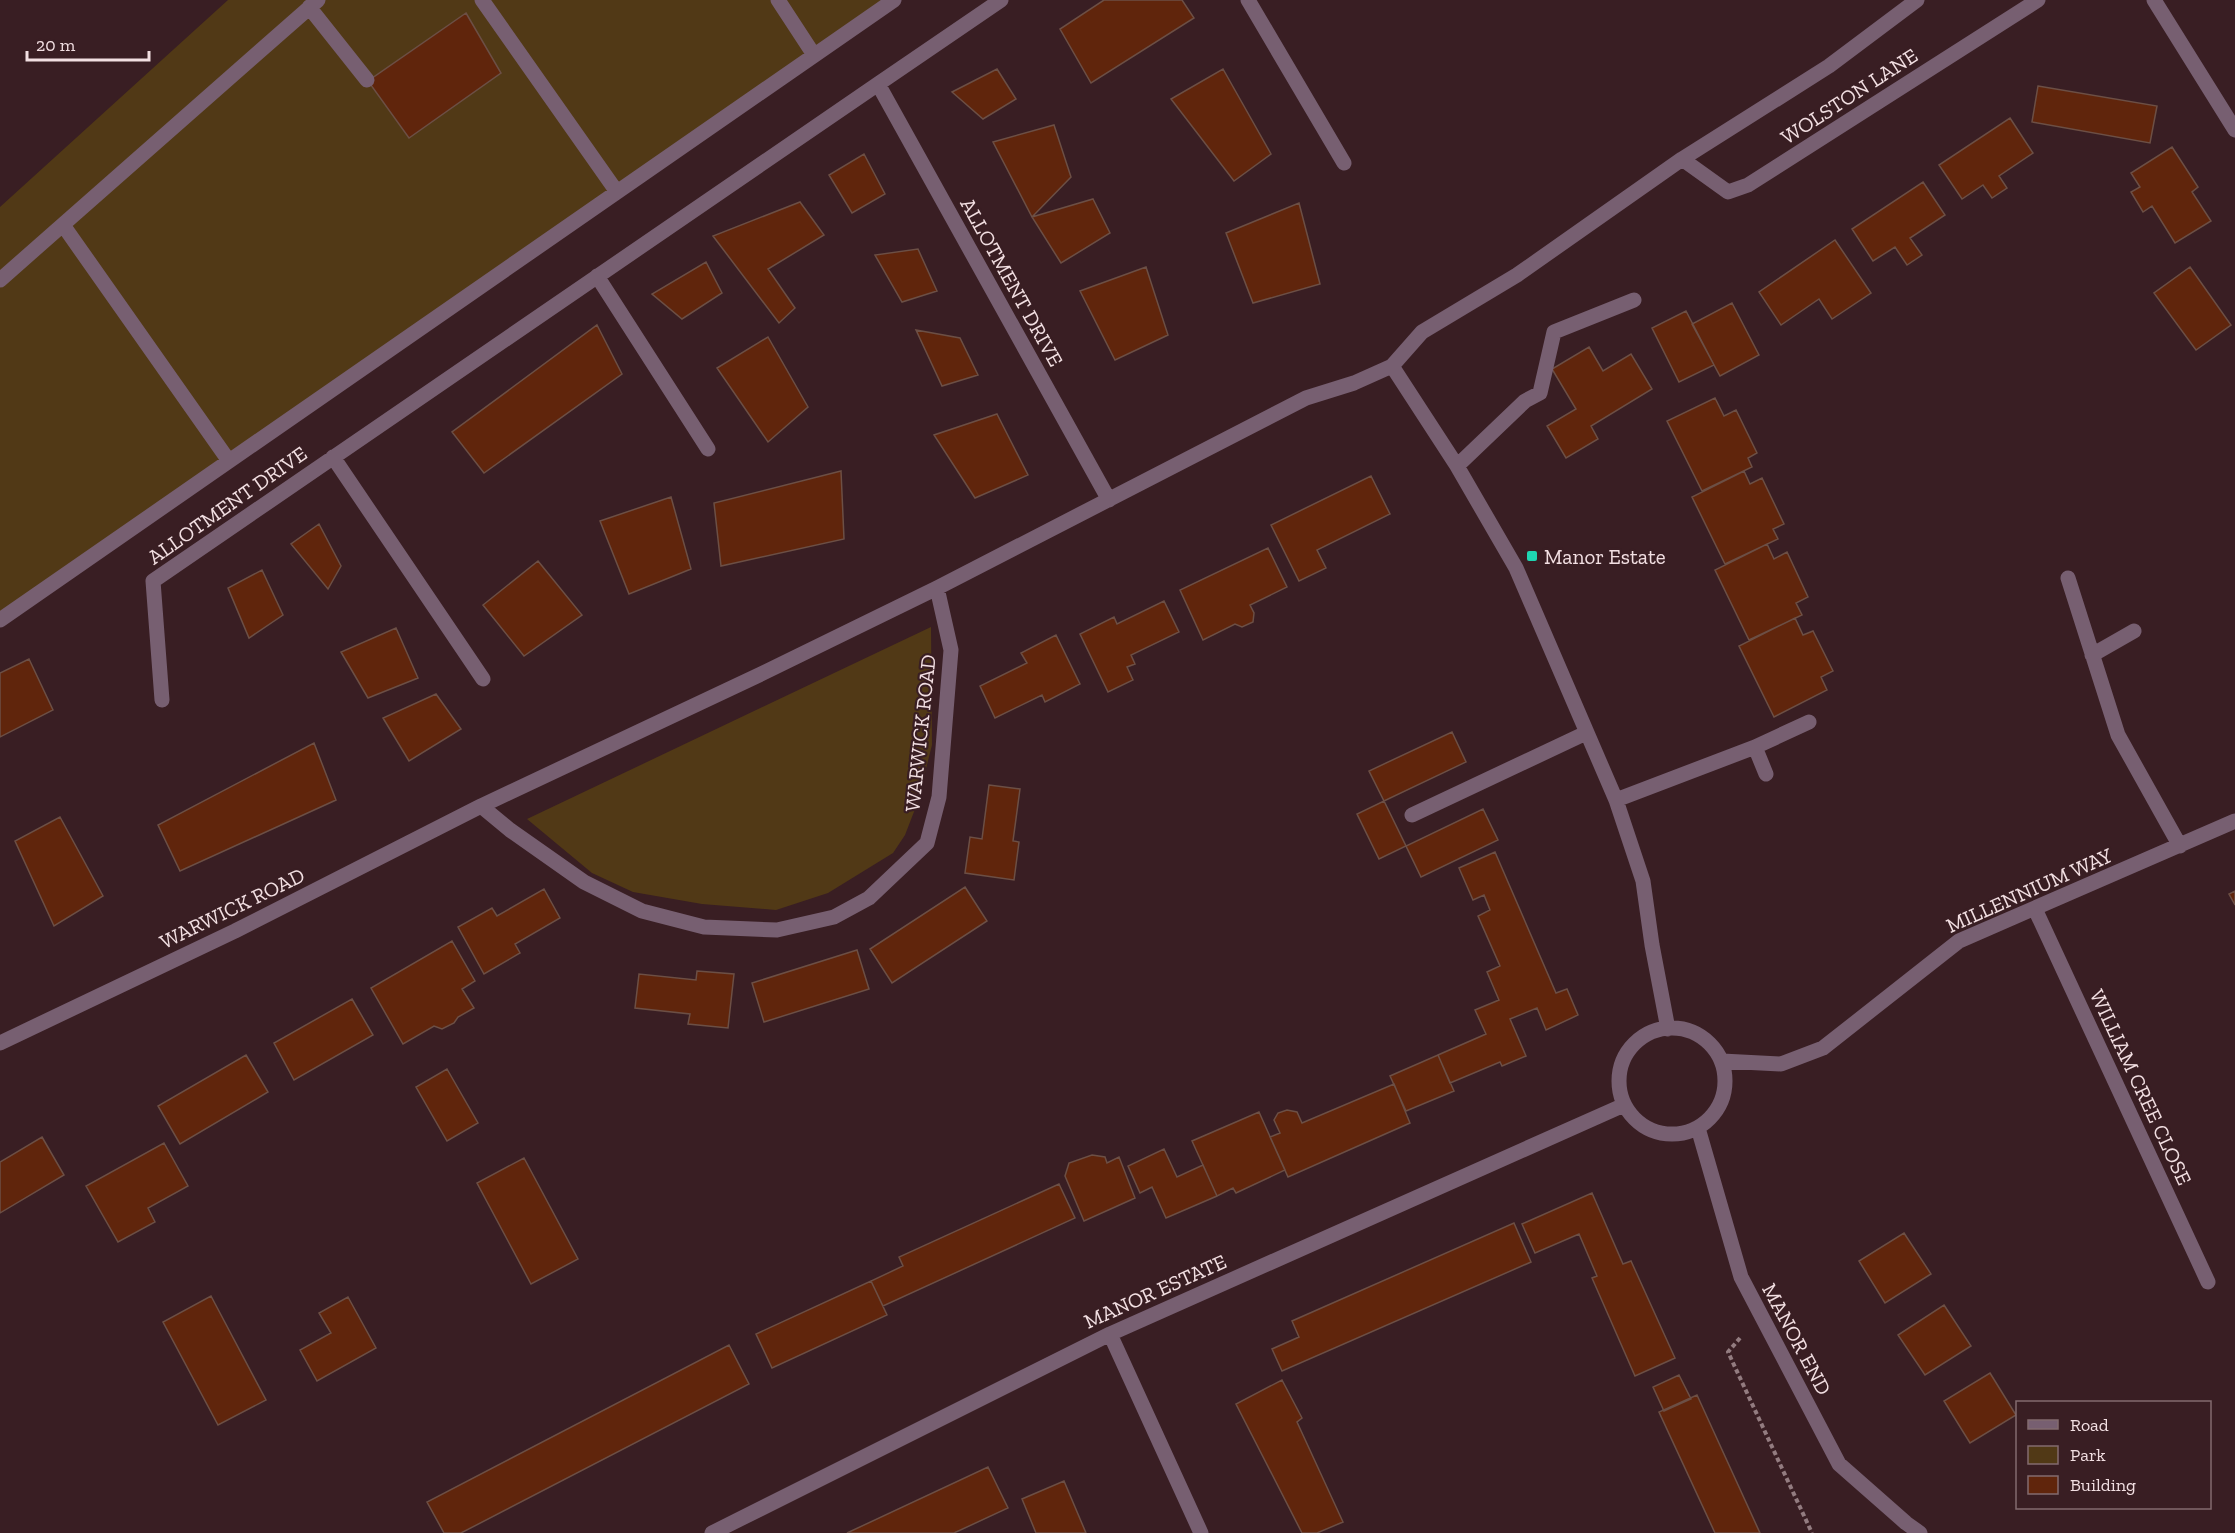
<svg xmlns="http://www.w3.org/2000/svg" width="2235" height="1533" font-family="'Zilla Slab',serif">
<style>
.green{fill:#513916}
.building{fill:#60250c;stroke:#6c4f45;stroke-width:1.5}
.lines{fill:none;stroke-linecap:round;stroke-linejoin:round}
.path{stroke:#937c80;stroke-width:4;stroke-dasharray:4.5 3;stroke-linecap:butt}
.minor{stroke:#775f71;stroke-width:15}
.poi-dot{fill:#1ed5b1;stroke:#391e23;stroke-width:2}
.labels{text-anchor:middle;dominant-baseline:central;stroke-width:4.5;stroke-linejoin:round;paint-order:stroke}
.street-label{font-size:21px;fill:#f2dfe2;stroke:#391e23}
.poi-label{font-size:21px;fill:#f2dfe2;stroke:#391e23;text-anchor:start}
</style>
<rect width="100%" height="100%" fill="#391e23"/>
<path class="green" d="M228 0H894L0 620V207Z
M931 627 932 745 917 804 905 835 893 853 828 893 776 910 702 904 633 892 592 873 527 819Z"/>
<path class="building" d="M1104 0H1182L1194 18 1091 83 1060 29Z
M466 13 501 73 409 138 368 81Z
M997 69 1016 99 983 119 952 92Z
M1223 69 1271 154 1234 181 1171 99Z
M2038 86 2157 106 2150 143 2032 122Z
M2010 118 2033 153 1999 176 2007 188 1992 198 1983 185 1962 199 1939 165Z
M1054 125 1071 177 1032 217 993 142Z
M2172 147 2198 187 2192 192 2211 221 2175 243 2152 206 2143 212 2131 192 2140 187 2131 173Z
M864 154 885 194 852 213 829 175Z
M1923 182 1945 215 1910 238 1922 255 1907 265 1895 247 1873 261 1852 229Z
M1093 199 1110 233 1061 263 1032 217Z
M800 202 824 235 768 269 795 308 779 323 713 236Z
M1299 203 1320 284 1253 303 1226 233Z
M1835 240 1871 293 1832 319 1819 299 1781 325 1759 292Z
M918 249 937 291 902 302 875 255Z
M706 262 722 293 682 319 652 294Z
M1146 267 1168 335 1115 360 1080 291Z
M2190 267 2231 325 2196 350 2154 293Z
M1732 303 1759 355 1720 376 1692 324Z
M1686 311 1714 365 1679 382 1652 328Z
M597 325 622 374 484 473 452 432Z
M916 330 960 338 978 375 942 386Z
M768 337 808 407 768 442 717 368Z
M1589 347 1603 371 1631 354 1652 389 1591 426 1598 439 1566 458 1547 426 1576 409 1552 369Z
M1715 398 1724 416 1736 410 1757 453 1748 458 1752 467 1702 491 1667 421Z
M997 414 1028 475 975 498 934 435Z
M841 471 844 539 721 566 714 503Z
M1744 471 1750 484 1762 478 1784 524 1773 529 1778 539 1725 564 1692 497Z
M1371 476 1390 514 1317 550 1326 568 1299 581 1271 525Z
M671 497 691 569 629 594 600 521Z
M319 524 341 566 328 589 291 544Z
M1767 544 1774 559 1787 552 1808 597 1796 603 1802 615 1749 640 1715 570Z
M1268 548 1287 587 1250 605 1254 613 1253 622 1242 627 1235 624 1203 640 1180 590Z
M538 561 582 615 524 656 483 605Z
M262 570 283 615 249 638 228 588Z
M1164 601 1179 632 1131 655 1135 664 1127 667 1133 680 1108 692 1080 634 1114 617 1117 624Z
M1795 618 1803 635 1813 631 1833 671 1821 677 1827 690 1774 717 1739 646Z
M396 628 418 678 368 698 341 652Z
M1056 635 1080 684 1045 702 1042 695 995 718 980 686 1027 663 1021 653Z
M29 659 53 710 0 737V673Z
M436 694 461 729 409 761 383 718Z
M1452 732 1466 762 1384 801 1369 771Z
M314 743 336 800 180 871 158 825Z
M989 785 1020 789 1013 841 1019 842 1014 880 965 873 970 837 982 839Z
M1384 801 1406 846 1379 859 1357 814Z
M1483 809 1498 840 1421 877 1406 846Z
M60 817 103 896 54 926 15 841Z
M1495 852 1556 993 1567 989 1578 1015 1546 1030 1537 1008 1510 1019 1526 1056 1502 1066 1500 1062 1450 1083 1438 1055 1486 1034 1475 1010 1499 1000 1487 972 1500 966 1478 916 1490 910 1484 895 1473 900 1459 868Z
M965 887 987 921 892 983 870 949Z
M544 889 560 918 515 944 520 953 484 974 458 927 492 908 497 916Z
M2235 891V905L2229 894Z
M452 941 475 981 462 989 474 1008 458 1017 454 1023 442 1029 434 1026 403 1044 371 988Z
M857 950 869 989 764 1022 752 983Z
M697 971 734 974 728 1028 688 1024 690 1014 635 1008 639 974 696 980Z
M352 999 373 1035 294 1080 274 1043Z
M246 1055 268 1092 180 1144 158 1106Z
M1438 1055 1454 1091 1406 1111 1390 1076Z
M447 1069 478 1123 447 1141 416 1087Z
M1394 1084 1410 1123 1288 1177 1270 1137 1280 1133 1274 1120 1278 1113 1287 1110 1297 1112 1302 1123Z
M1259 1112 1285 1170 1236 1193 1233 1188 1217 1196 1192 1141Z
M42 1137 64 1175 0 1213V1162Z
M164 1143 188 1186 148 1208 155 1222 118 1242 86 1186Z
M1164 1149 1177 1177 1203 1165 1217 1196 1166 1218 1152 1187 1140 1193 1128 1166Z
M1092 1155 1105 1157 1107 1163 1119 1157 1135 1198 1084 1221 1065 1176 1069 1163Z
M524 1158 578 1259 531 1284 477 1183Z
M1059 1184 1075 1218 883 1306 871 1281 903 1266 899 1257Z
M1592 1193 1623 1264 1631 1261 1675 1358 1635 1376 1592 1278 1597 1276 1579 1234 1535 1253 1522 1224Z
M1514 1223 1531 1262 1282 1371 1272 1349 1299 1337 1292 1321Z
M1904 1233 1931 1274 1885 1303 1859 1261Z
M871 1281 887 1315 772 1368 756 1334Z
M211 1296 266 1400 218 1425 163 1322Z
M348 1297 376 1348 317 1381 300 1350 331 1333 319 1313Z
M1944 1305 1971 1346 1925 1375 1898 1335Z
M729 1345 749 1384 461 1533H444L427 1502Z
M1990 1373 2016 1415 1970 1443 1944 1401Z
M1679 1375 1691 1399 1664 1411 1653 1387Z
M1282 1380 1302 1418 1297 1422 1343 1522 1317 1533H1302L1236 1404Z
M1697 1395 1760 1533H1715L1659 1412Z
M988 1467 1008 1508 954 1533H847Z
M1064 1481 1086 1533H1036L1022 1499Z"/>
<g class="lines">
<path class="path" d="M1740 1338 1728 1352 1812 1533"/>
<path class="minor" d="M482 0 617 192
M778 0 814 55
M1001 0 878 84 1109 500
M1248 0 1344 163
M2154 0 2235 130
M309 7 367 80
M1682 159 1728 192 1748 185 2038 0
M63 225 229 461
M597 276 708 449
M0 280 318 0
M1392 366 1457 466 1516 568 1616 800 1643 881 1652 945 1668 1029
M333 457 483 679
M1457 466 1525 401 1540 393 1554 332 1634 300
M2068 578 2118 735 2180 846
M0 620 894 0
M2092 655 2134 631
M162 700 153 581 878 84
M1755 747 1766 774
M1616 800 1755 747 1809 722
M481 806 510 830 584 882 642 911 704 927 777 930 834 917 869 898 927 843 939 797 951 650 937 588
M1412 815 1586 733
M2035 909 2208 1282
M1619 1081a53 53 0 1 1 106 0a53 53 0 1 1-106 0Z
M0 1043 235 931 481 806 761 674 937 588 1306 398 1354 383 1392 366 1422 332 1517 275 1682 159 1829 66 1917 0
M1722 1061 1781 1064 1823 1048 1959 941 2235 821
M1698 1128 1741 1277 1839 1464 1906 1523 1920 1533
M1110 1334 1201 1533
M712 1533 1110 1334 1624 1105"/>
</g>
<rect class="poi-dot" x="1526" y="550" width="12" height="12" rx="3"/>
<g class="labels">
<g class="street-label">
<text transform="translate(1849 96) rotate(-33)">WOLSTON LANE</text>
<text transform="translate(1012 282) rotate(61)">ALLOTMENT DRIVE</text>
<text transform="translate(227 505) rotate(-35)">ALLOTMENT DRIVE</text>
<text transform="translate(920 733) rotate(-84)">WARWICK ROAD</text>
<text transform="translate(2029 890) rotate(-24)">MILLENNIUM WAY</text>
<text transform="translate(232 908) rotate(-26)">WARWICK ROAD</text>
<text transform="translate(2141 1087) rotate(65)">WILLIAM CREE CLOSE</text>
<text transform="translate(1155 1291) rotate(-24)">MANOR ESTATE</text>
<text transform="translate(1797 1339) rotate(62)">MANOR END</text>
</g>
<g class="poi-label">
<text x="1544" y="556">Manor Estate</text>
</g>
</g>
<rect x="2016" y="1401" width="195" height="108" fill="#391e23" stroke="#836b6f" stroke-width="1.5"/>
<rect x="2028" y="1420" width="30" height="9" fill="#775f71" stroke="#836b6f" stroke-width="1.5"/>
<text x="2070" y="1431" font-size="18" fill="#f2dfe2">Road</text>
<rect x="2028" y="1446" width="30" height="18" fill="#513916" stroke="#836b6f" stroke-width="1.5"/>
<text x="2070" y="1461" font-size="18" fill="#f2dfe2">Park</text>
<rect x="2028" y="1476" width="30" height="18" fill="#60250c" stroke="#836b6f" stroke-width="1.5"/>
<text x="2070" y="1491" font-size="18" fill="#f2dfe2">Building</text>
<path d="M27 51v9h122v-9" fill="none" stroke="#f2dfe2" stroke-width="3"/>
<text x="36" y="51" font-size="18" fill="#f2dfe2" stroke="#391e23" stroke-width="4.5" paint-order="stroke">20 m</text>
</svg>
